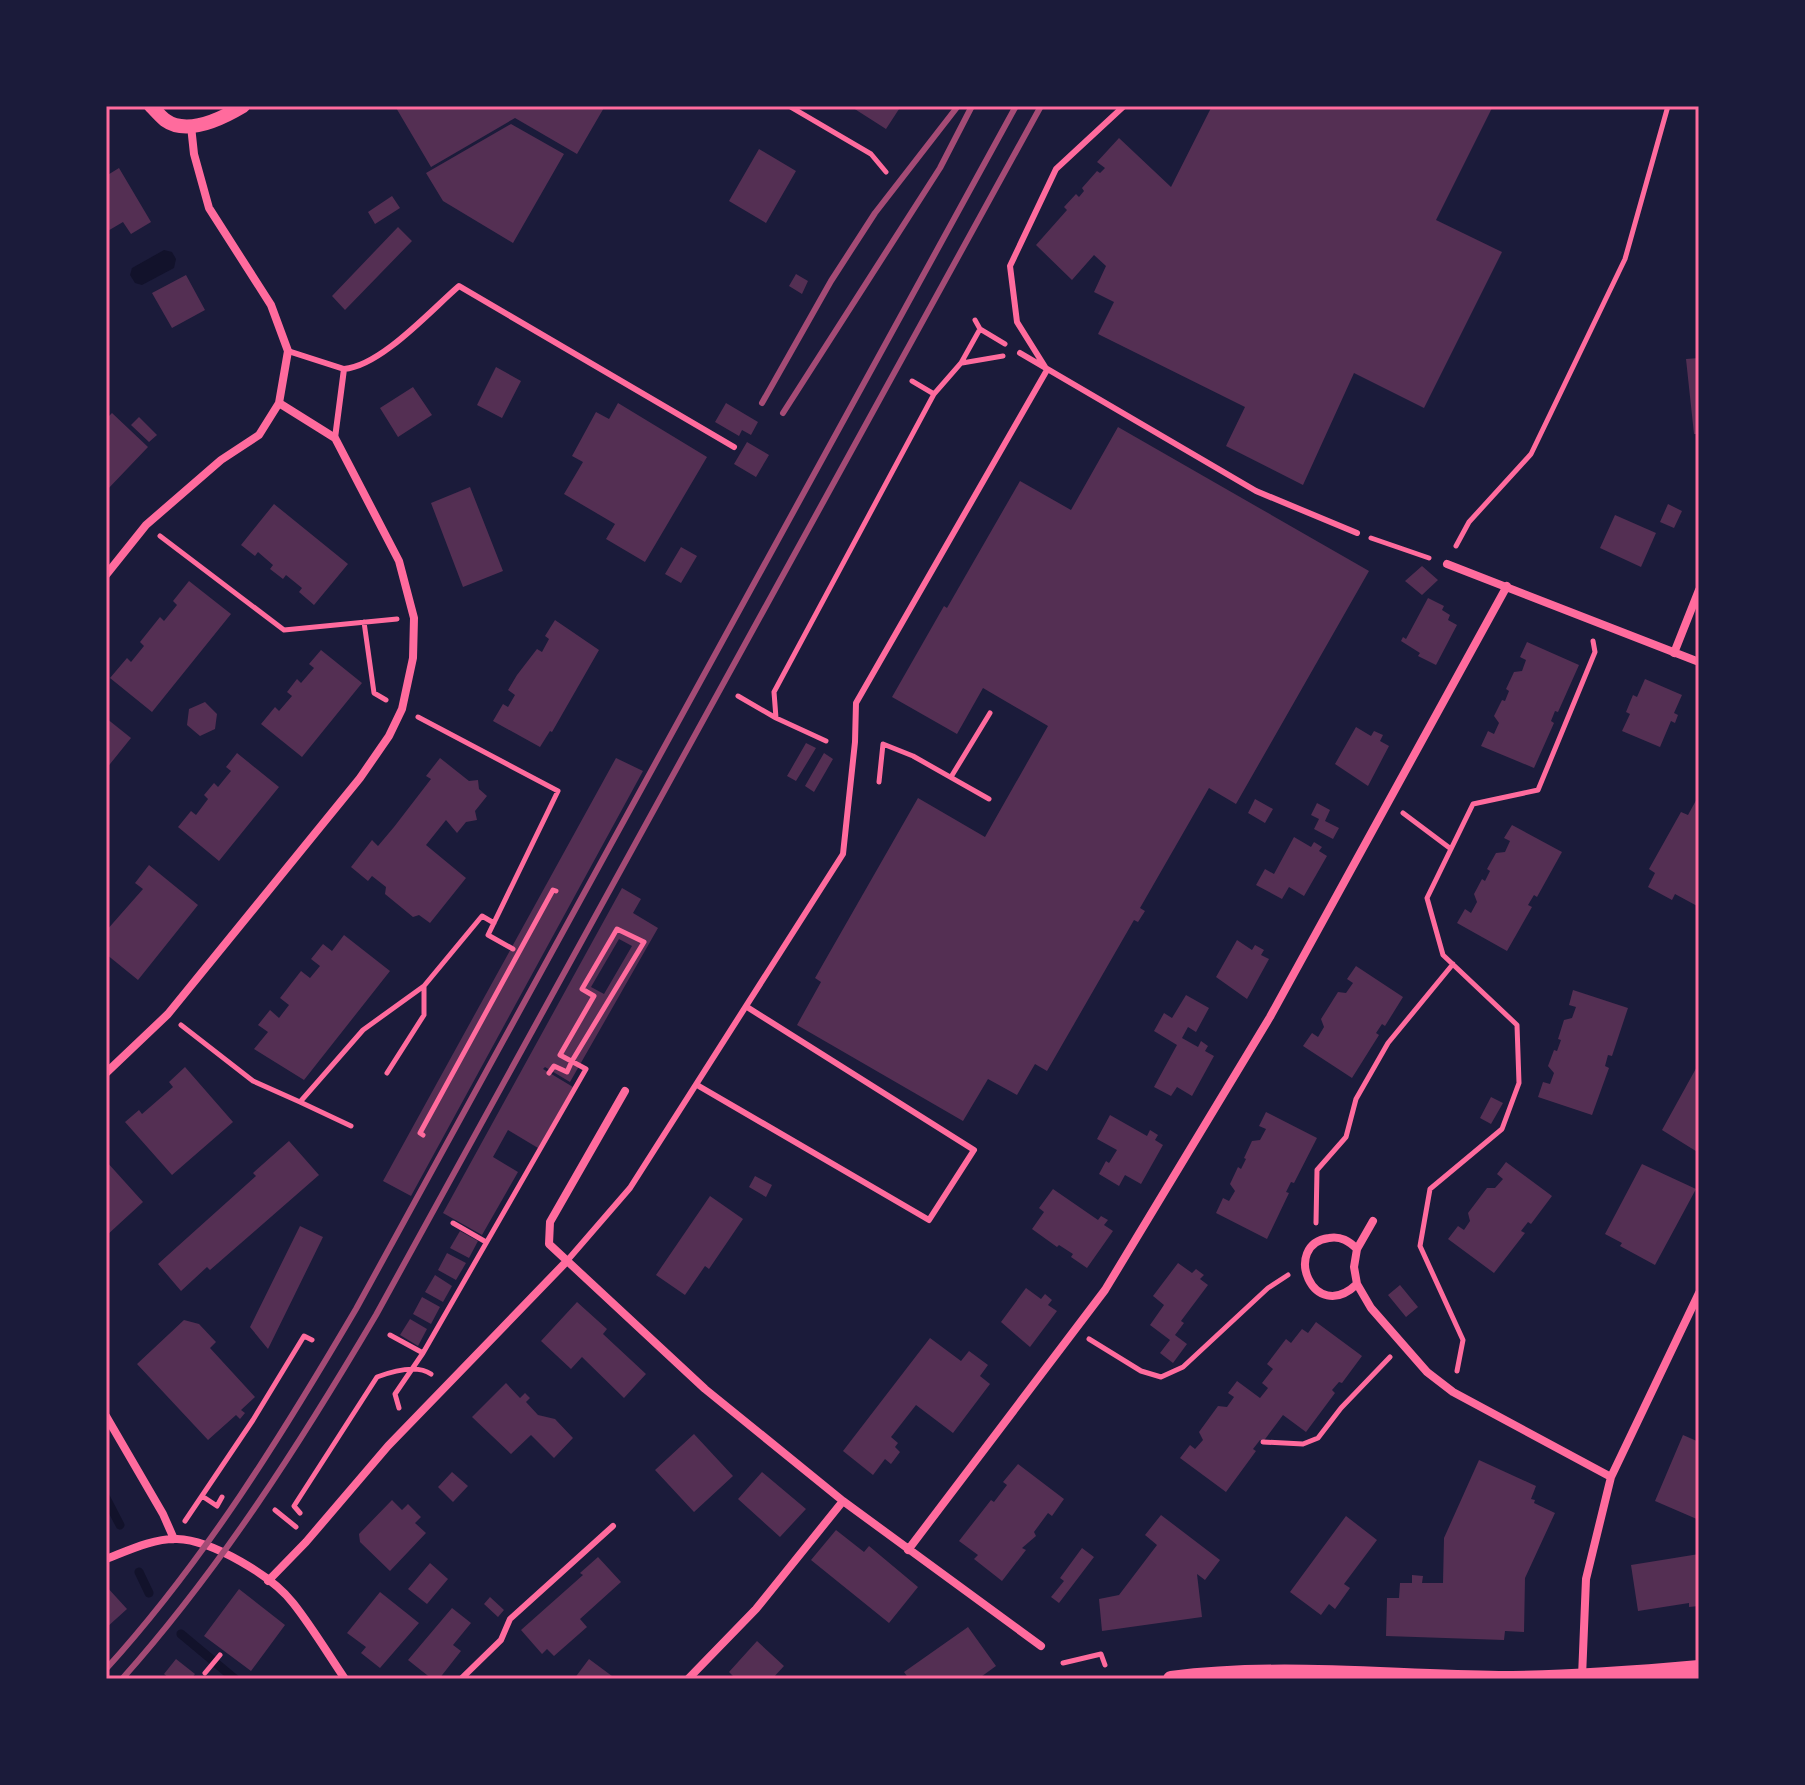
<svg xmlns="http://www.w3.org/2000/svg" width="1805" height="1785" font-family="'Fira Sans Condensed',sans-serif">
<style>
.water{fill:#12122b}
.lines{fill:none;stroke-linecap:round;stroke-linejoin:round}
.stream{stroke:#12122b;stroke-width:9}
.building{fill:#542f53;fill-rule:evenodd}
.path{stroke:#ff6b9d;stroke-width:5}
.service{stroke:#ff6b9d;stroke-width:6}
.minor{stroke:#ff6b9d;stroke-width:8}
.tertiary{stroke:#ff6b9d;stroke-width:14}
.secondary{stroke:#ff6b9d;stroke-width:16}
.rail{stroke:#a44b75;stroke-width:6}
.neatline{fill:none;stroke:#ff6b9d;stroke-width:3}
</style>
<rect width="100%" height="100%" fill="#1b1b3a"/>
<path class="water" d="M164 250 172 252 176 259 174 268 142 285 135 283 130 275 132 268Z"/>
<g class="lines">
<path class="stream" d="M106 1498 120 1525
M139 1572 149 1593
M181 1634 235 1679"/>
</g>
<path class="building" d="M395 106H605L577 154 515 118 431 167Z
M850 106H901L886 129Z
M1212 106H1493L1436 220 1502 252 1424 408 1354 373 1303 485 1226 446 1245 407 1098 334 1114 302 1094 292 1106 266 1094 255 1072 280 1036 245 1067 210 1064 207 1076 194 1079 197 1084 191 1082 188 1097 171 1100 173 1105 168 1097 162 1119 138 1171 187Z
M511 124 564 154 513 243 443 201 426 173Z
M759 149 796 171 766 223 729 201Z
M119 168 151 222 131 234 123 222 106 232V176Z
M392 196 400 208 375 224 368 212Z
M398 227 412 241 345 310 332 296Z
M796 274 808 281 802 294 789 286Z
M186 275 205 310 172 328 152 293Z
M1699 358V434H1694L1686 359Z
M496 367 521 381 502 418 477 405Z
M413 387 432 415 398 437 380 408Z
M618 403 707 457 645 562 606 539 615 524 564 494 583 462 572 456 596 412 609 419Z
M726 403 758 422 751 435 742 430 739 436 715 422Z
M112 413 148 447 106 491V419Z
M139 417 157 435 149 442 131 425Z
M1118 427 1369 571 1236 804 1209 788 1140 908 1145 911 1138 922 1134 920 1047 1071 1035 1064 1017 1095 988 1079 963 1121 797 1025 821 982 815 978 918 798 985 837 1048 726 983 688 957 734 892 697 944 606 947 608 1020 481 1071 510Z
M747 442 769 455 756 477 734 464Z
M470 487 503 571 463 587 431 503Z
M274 504 348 564 314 605 299 592 302 588 286 575 283 579 270 569 273 565 258 552 255 556 241 545Z
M1668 504 1682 511 1674 528 1660 522Z
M1615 515 1656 533 1641 567 1600 548Z
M681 547 697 556 681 583 665 574Z
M1422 566 1438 580 1422 595 1405 581Z
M189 581 231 614 152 712 110 678 127 658 131 662 144 646 140 642 160 617 164 621 177 605 173 601Z
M1428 598 1444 606 1442 610 1450 615 1448 620 1457 625 1436 665 1418 656 1420 653 1401 641 1403 637 1406 639Z
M555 620 599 650 552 732 550 731 540 747 493 721 503 704 508 707 515 695 508 690 517 675 537 649 542 652 549 639 545 636Z
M1527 642 1579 665 1558 712 1555 711 1551 721 1554 723 1534 768 1481 746 1488 731 1494 734 1499 723 1494 716 1502 700 1505 701 1509 691 1506 689 1514 672 1522 671 1526 660 1520 657Z
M321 650 362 683 302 757 261 724 275 707 279 711 292 696 287 692 297 679 301 683 314 668 309 664Z
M1645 679 1682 695 1674 713 1678 715 1675 723 1671 721 1660 747 1622 731 1630 714 1626 712 1633 695 1637 697Z
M205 702 217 714 215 729 200 736 187 725 189 709Z
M106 718 131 738 106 769Z
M1356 727 1371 736 1374 731 1383 735 1380 741 1389 746 1368 786 1335 764Z
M806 743 816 748 796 781 787 776Z
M237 753 279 787 219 861 178 827 191 811 196 815 208 799 204 795 214 783 218 787 231 771 226 767Z
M824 753 833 759 814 792 805 786Z
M440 758 469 781 478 780 479 789 487 796 475 811 477 820 466 822 457 833 446 820 426 845 466 878 430 923 419 915 413 917 385 894 386 887 372 876 368 881 351 867 372 840 378 846 394 827 431 779 426 776Z
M616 758 643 771 411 1196 383 1181Z
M1699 795V907L1675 894 1672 900 1648 887 1655 873 1649 869 1681 812 1688 815Z
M1255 799 1273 809 1265 823 1248 813Z
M1317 803 1330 810 1325 821 1339 828 1333 839 1314 829 1319 819 1311 815Z
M1512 825 1562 852 1537 897 1534 895 1528 905 1532 907 1507 951 1457 923 1465 909 1471 913 1477 902 1474 894 1482 879 1485 881 1490 871 1487 869 1496 853 1505 852 1510 841 1504 838Z
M1294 837 1311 847 1314 842 1322 847 1319 851 1327 856 1304 896 1289 887 1282 899 1256 885 1265 869 1274 874Z
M149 865 198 905 138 980 106 954V931L143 889 135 883Z
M622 888 641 899 633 913 658 928 570 1082 545 1067 543 1069 573 1087 538 1148 508 1130 493 1157 518 1172 482 1235 443 1213ZM619 939 632 946 604 994 591 987Z
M344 935 390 971 304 1080 254 1049 268 1032 258 1025 270 1010 279 1018 289 1005 280 998 301 971 310 978 320 966 311 959 323 944 332 951Z
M1237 940 1252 950 1255 945 1264 950 1261 955 1269 959 1247 999 1216 977Z
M1356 966 1403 997 1385 1026 1382 1024 1376 1033 1379 1035 1352 1078 1303 1046 1312 1033 1318 1037 1324 1027 1321 1019 1338 992 1346 993 1353 983 1347 979Z
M1573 990 1628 1008 1612 1056 1608 1055 1605 1066 1609 1068 1592 1115 1538 1097 1543 1082 1550 1084 1554 1073 1548 1066 1554 1050 1557 1051 1561 1040 1558 1039 1564 1020 1572 1018 1576 1007 1569 1005Z
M1186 995 1209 1008 1196 1032 1188 1027 1182 1038 1198 1047 1201 1041 1208 1046 1205 1051 1214 1056 1192 1096 1177 1087 1171 1096 1154 1087 1177 1045 1154 1031 1164 1013 1172 1018Z
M1699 1063V1153L1662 1130Z
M185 1067 233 1122 172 1175 125 1122 139 1110 142 1114 173 1087 169 1082Z
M1491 1097 1503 1103 1491 1124 1480 1118Z
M1266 1112 1317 1138 1294 1183 1291 1182 1286 1192 1289 1193 1267 1239 1216 1213 1223 1198 1229 1201 1235 1191 1230 1184 1238 1167 1241 1169 1246 1159 1244 1158 1252 1141 1260 1140 1266 1129 1259 1126Z
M1110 1115 1147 1136 1150 1130 1158 1135 1155 1140 1163 1145 1141 1184 1125 1175 1119 1186 1099 1174 1106 1161 1109 1163 1117 1150 1097 1139Z
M289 1141 319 1175 210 1270 207 1267 181 1291 158 1264 256 1176 253 1173Z
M106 1161 143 1202 106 1236Z
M1506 1162 1552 1196 1531 1224 1528 1222 1521 1231 1525 1233 1494 1273 1448 1239 1458 1226 1464 1230 1470 1221 1468 1213 1487 1188H1495L1503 1179 1497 1174Z
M1642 1164 1696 1189 1655 1265 1620 1246 1622 1243 1605 1234Z
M755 1176 772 1185 766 1197 749 1187Z
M1053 1189 1098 1220 1101 1216 1108 1220 1104 1225 1113 1231 1087 1268 1071 1257 1073 1254 1059 1245 1057 1247 1032 1229 1044 1212 1039 1208Z
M710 1196 743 1219 709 1269 705 1266 685 1295 656 1275Z
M300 1226 323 1237 268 1349 250 1327Z
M460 1231 478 1241 469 1258 450 1248Z
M447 1253 466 1263 456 1280 438 1270Z
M1178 1263 1192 1273 1196 1269 1204 1275 1200 1279 1208 1285 1181 1321 1184 1323 1175 1335 1187 1344 1173 1363 1160 1353 1170 1340 1150 1325 1164 1305 1153 1296Z
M435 1275 452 1286 443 1302 425 1292Z
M1400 1285 1418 1307 1406 1317 1388 1295Z
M1026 1288 1041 1299 1045 1294 1052 1300 1048 1305 1057 1311 1030 1347 1001 1322Z
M422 1297 440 1307 431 1324 413 1314Z
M577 1302 607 1329 603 1334 646 1374 624 1398 582 1357 571 1369 541 1341Z
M410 1319 427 1329 418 1346 400 1335Z
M184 1320 199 1324 216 1342 210 1348 255 1397 241 1410 245 1413 240 1419 236 1415 208 1440 137 1364Z
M1316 1322 1362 1356 1342 1383 1339 1382 1332 1390 1335 1393 1306 1432 1283 1415 1263 1442 1260 1440 1253 1449 1256 1451 1226 1492 1180 1458 1190 1445 1195 1449 1203 1440 1199 1432 1218 1406 1227 1407 1234 1397 1228 1393 1237 1381 1260 1398 1268 1388 1262 1383 1273 1369 1267 1364 1286 1339 1291 1343 1302 1329 1308 1333Z
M930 1338 961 1361 969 1351 988 1365 980 1376 990 1384 953 1433 916 1405 891 1437 898 1443 895 1447 900 1452 891 1464 885 1459 873 1475 843 1451Z
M506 1383 520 1398 525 1393 530 1398 526 1402 538 1415 555 1419 573 1438 554 1458 531 1435 511 1454 472 1417Z
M694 1434 733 1476 694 1512 655 1470Z
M1683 1435 1699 1442V1520L1655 1501Z
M1479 1460 1536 1486 1531 1499 1535 1500 1534 1503 1555 1513 1525 1578 1524 1632 1505 1631 1504 1640 1386 1636 1387 1598H1399L1400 1583H1412V1575L1423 1576 1422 1583H1443L1444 1538Z
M1018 1464 1064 1499 1052 1516 1048 1513 1034 1532 1036 1536 1022 1548 1026 1550 1002 1581 974 1559 978 1555 959 1541 991 1500 994 1502 1007 1485 1003 1482Z
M452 1472 468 1486 453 1502 438 1487Z
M762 1472 806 1509 780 1537 738 1499Z
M392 1500 402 1510 408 1504 421 1517 415 1523 426 1533 390 1571 360 1542 359 1534Z
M1161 1515 1220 1560 1205 1580 1197 1574 1202 1617 1102 1631 1099 1599 1119 1595 1157 1545 1145 1535Z
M1346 1516 1377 1540 1344 1584 1350 1588 1335 1609 1329 1604 1321 1615 1290 1592Z
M836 1530 864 1552 869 1546 918 1587 889 1623 811 1560Z
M1082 1548 1094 1557 1059 1603 1051 1597 1064 1581 1060 1578Z
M1699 1554V1606L1689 1607V1603L1638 1611 1631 1565Z
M598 1557 621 1582 580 1619 587 1627 554 1656 547 1649 542 1654 521 1630 583 1575 580 1573Z
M430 1563 448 1579 427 1604 408 1589Z
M106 1586 127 1609 106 1628Z
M239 1589 285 1625 251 1671 204 1636Z
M380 1592 419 1623 380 1668 361 1653 366 1647 347 1633Z
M490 1597 504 1610 498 1617 484 1604Z
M452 1608 471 1623 453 1645 461 1651 439 1679H432L408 1660Z
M968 1627 996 1666 978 1679H909L904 1672Z
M757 1641 784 1666 772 1679H736L729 1672Z
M176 1659 195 1674 191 1679H170L164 1674Z
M589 1659 616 1679H574Z"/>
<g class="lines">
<path class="path" d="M789 106 871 154 886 172
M975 320 980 329 1005 344
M962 363 1003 356
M912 381 934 394
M160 536 284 630 397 619
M1371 538 1429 558
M1456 546 1469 522 1531 454 1625 259 1668 106
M364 622 374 693 386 700
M738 696 776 718 826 741
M418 717 558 791 488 935 513 949
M776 718 774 692 934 394 961 363 980 329
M951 777 990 713
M879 782 883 744 913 756 989 799
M1403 813 1451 849
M181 1025 253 1081 300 1102 363 1030 424 986 482 916 494 923
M387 1073 424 1015V987
M300 1102 351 1126
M423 1135 420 1133 553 890 556 891
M453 1223 486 1242
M1316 1223 1317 1170 1346 1137 1356 1099 1388 1043 1453 964
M390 1335 423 1353
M1089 1339 1141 1371 1161 1377 1183 1367 1268 1288 1288 1275
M1457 1371 1463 1340 1420 1246 1430 1189 1502 1129 1519 1083 1517 1025 1443 955 1427 898 1473 804 1538 790 1595 652 1593 641
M399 1408 395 1394 423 1353 586 1069 560 1055 594 996 582 989 617 929 644 942 572 1061 567 1072 554 1066 549 1073
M1263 1442 1303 1444 1318 1438 1341 1408 1390 1357
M202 1496 217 1506 222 1497
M275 1510 296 1527
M300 1513 294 1506 377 1377C393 1371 416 1364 431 1374
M185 1521 253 1420 304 1336 312 1340
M1063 1663 1101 1654 1105 1665
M205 1673 220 1655"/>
<path class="service" d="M288 351 344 369
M1020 353 1256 491 1357 533
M335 438 344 369C381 366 431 310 459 286L734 447
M697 1085 929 1220 974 1150 747 1007
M566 1262 630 1188 843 854 855 742 856 703 1047 370 1017 322 1010 266 1056 169 1124 106
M461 1679 501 1640 510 1619 613 1526"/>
<path class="minor" d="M1447 564 1699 662
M106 575 146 525 221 460 259 435 279 403 288 351 271 305 209 208 194 154 191 126
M1674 653 1699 590
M106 1073 168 1014 360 778 389 736 402 709 413 658 414 618 399 561 335 438 279 403
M625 1091 550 1222 549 1244 705 1389 843 1501 1041 1646
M1373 1221 1357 1249 1354 1267 1357 1284 1371 1308 1427 1372 1453 1392 1611 1477
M1357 1249C1349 1241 1341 1236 1329 1238 1281 1244 1313 1326 1357 1284
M106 1416 163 1514 174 1539
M908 1550 1105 1290 1270 1017 1507 586
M106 1559C127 1551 154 1538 177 1539 212 1540 272 1576 293 1603 312 1627 328 1654 345 1679
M268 1581 306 1542 388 1446 566 1262
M1582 1677 1586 1579 1611 1477 1699 1293
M688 1679 756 1609 843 1501"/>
<path class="tertiary" d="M151 106C155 110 160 116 165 120 187 136 223 118 243 106"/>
<path class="secondary" d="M1171 1679C1280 1665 1390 1678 1499 1679 1566 1679 1632 1674 1699 1668"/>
<path class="rail" d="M762 403 831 281 875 213 958 106
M783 413 940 168 972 106
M106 1669C205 1560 282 1435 356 1309L1016 106
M122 1679C221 1568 301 1442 376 1315L1041 106"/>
</g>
<rect width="1805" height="1785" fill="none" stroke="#1b1b3a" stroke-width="216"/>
<rect x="108" y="108" width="1589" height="1569" class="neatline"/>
</svg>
